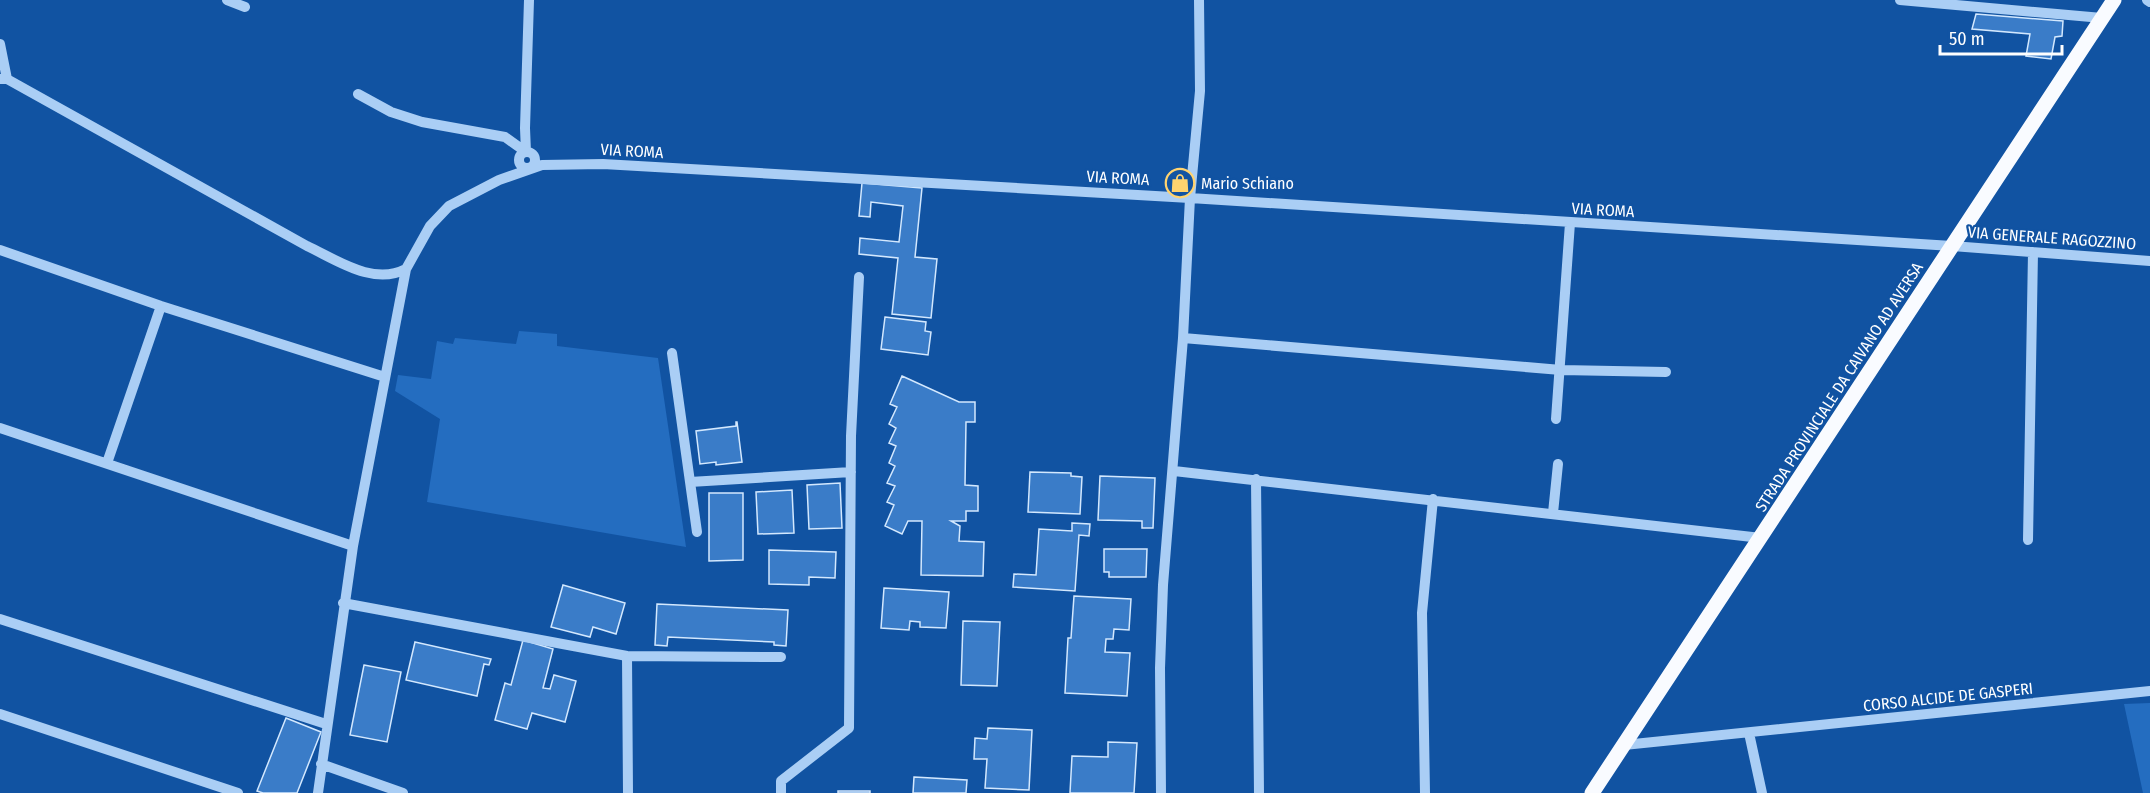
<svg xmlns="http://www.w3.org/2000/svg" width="2150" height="793" font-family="'Fira Sans Condensed',sans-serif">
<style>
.green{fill:#246dc0}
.building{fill:#3a7cc8;stroke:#d3e8fe;stroke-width:1.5}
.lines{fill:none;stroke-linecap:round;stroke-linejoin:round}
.minor{stroke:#aacef5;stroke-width:10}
.major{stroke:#f9fbff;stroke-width:15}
.labels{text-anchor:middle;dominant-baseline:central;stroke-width:4.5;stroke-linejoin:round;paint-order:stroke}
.street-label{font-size:16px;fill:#fff;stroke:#1153a2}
.poi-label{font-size:16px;fill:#fff;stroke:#1153a2;text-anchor:start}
</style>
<rect width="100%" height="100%" fill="#1153a2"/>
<path class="green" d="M519 331 557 334V346L658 358 686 547 427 502 440 419 395 391 398 375 431 379 437 341 453 344 455 338 516 344Z
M2150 703V793H2143L2124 704Z"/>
<path class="building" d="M1976 14 2063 21 2062 36 2055 37 2051 59 2026 56 2030 34 1972 29Z
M862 183 922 188 915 257 937 259 931 318 892 314 898 258 859 254 860 238 899 242 903 206 871 202 870 217 859 216Z
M885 317 926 322 925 331 931 332 928 355 881 349Z
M902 376 959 402H975V422H966L965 485 978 486V511H966V521H951L960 526 959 541 984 542 983 576 921 575 922 521H908L902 534 885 526 894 505 887 502 895 486 887 483 895 466 889 463 896 446 889 443 896 428 889 424 897 407 890 404Z
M736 422H737L742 462 716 465V462L700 464 696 431 736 426Z
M1030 472 1071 473V476L1082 477 1080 514 1028 512Z
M1100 476 1155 478 1153 528H1142V521L1098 520Z
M840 483 842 528 809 529 807 485Z
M792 490 794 533 758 534 756 492Z
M709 493H743V560L709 561Z
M1072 523 1090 524 1089 536 1079 535 1075 591 1013 587 1014 574 1036 575 1039 529 1072 531Z
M1104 549H1147L1146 577H1109V572H1104Z
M769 550 836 552 835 578 809 577V585L769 584Z
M563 585 625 603 616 634 593 627 590 637 551 627Z
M884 588 949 592 946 628 920 627V622L910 621 909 630 881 628Z
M1074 596 1131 599 1129 630 1114 629 1113 639H1106L1105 652 1130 653 1127 696 1065 693 1068 638H1071Z
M657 604 788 610 786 646 774 645V642L668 637 667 646 655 645Z
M963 621 1000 622 997 686 961 685Z
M523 640 553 649 543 688 550 689 554 675 576 681 565 722 532 713 527 729 495 720 505 683 511 685Z
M415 642 491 659 489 665 484 664 477 696 406 680Z
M364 665 401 672 387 742 350 735Z
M286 718 321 732 297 793H263L257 791Z
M988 728 1032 730 1029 790 985 788 987 759H974L975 738 987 739Z
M1108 742 1137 743 1134 793H1070L1072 756 1108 757Z
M914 777 967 780 966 793H913Z
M838 791H870V793H838Z"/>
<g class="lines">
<path class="minor" d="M227 0 245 7
M1900 0 2102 18
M2147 0 2150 2
M0 44 7 79
M0 79H7L307 246C337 260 373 286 406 269
M358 94 391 112 422 122 505 137 526 152
M519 160a8 8 0 1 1 16 0a8 8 0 1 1-16 0Z
M526 152 525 128 529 0
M0 250 161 306 385 377
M1183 338 1561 370 1666 372
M672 353 697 532
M1556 419 1570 223
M0 428 353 546
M107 463 161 306
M1174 471 1761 538
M1256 479 1259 793
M690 482 851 472
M1553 513 1558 464
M2028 540 2033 252
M343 603 627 656 781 657
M0 619 326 724
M627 656 628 793
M0 714 238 793
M1749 733 1762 793
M1624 745 2150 691
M321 764 403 793
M318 793 353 546 406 269 430 226 449 206 499 180 542 165 603 164 1190 198 1952 246 2150 261
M781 793V781L849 728 851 436 859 277
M1161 793 1160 668 1163 585 1183 338 1190 198 1200 91 1199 0
M1425 793 1422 613 1433 499"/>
<path class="major" d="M1592 793 2114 0"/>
</g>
<defs>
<g id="shop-ring" transform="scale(1.5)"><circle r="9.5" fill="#1153a2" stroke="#ffd36f" stroke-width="1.5"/><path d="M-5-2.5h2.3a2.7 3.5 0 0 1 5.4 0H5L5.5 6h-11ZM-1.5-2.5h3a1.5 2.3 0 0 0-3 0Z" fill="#ffd36f"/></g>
</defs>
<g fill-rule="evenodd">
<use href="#shop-ring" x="1180" y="183"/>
</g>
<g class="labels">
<g class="street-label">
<text transform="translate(632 151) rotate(3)">VIA ROMA</text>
<text transform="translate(1118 178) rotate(3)">VIA ROMA</text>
<text transform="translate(1603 210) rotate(3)">VIA ROMA</text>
<text transform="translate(2052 238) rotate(4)">VIA GENERALE RAGOZZINO</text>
<text transform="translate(1839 387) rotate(-57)">STRADA PROVINCIALE DA CAIVANO AD AVERSA</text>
<text transform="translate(1948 697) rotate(-6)">CORSO ALCIDE DE GASPERI</text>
</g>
<g class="poi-label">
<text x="1201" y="183">Mario Schiano</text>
</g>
</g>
<path d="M1940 45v9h122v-9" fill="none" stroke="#ffffff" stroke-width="3"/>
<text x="1949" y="45" font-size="18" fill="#ffffff" stroke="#1153a2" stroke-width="4.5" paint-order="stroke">50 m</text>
</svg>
